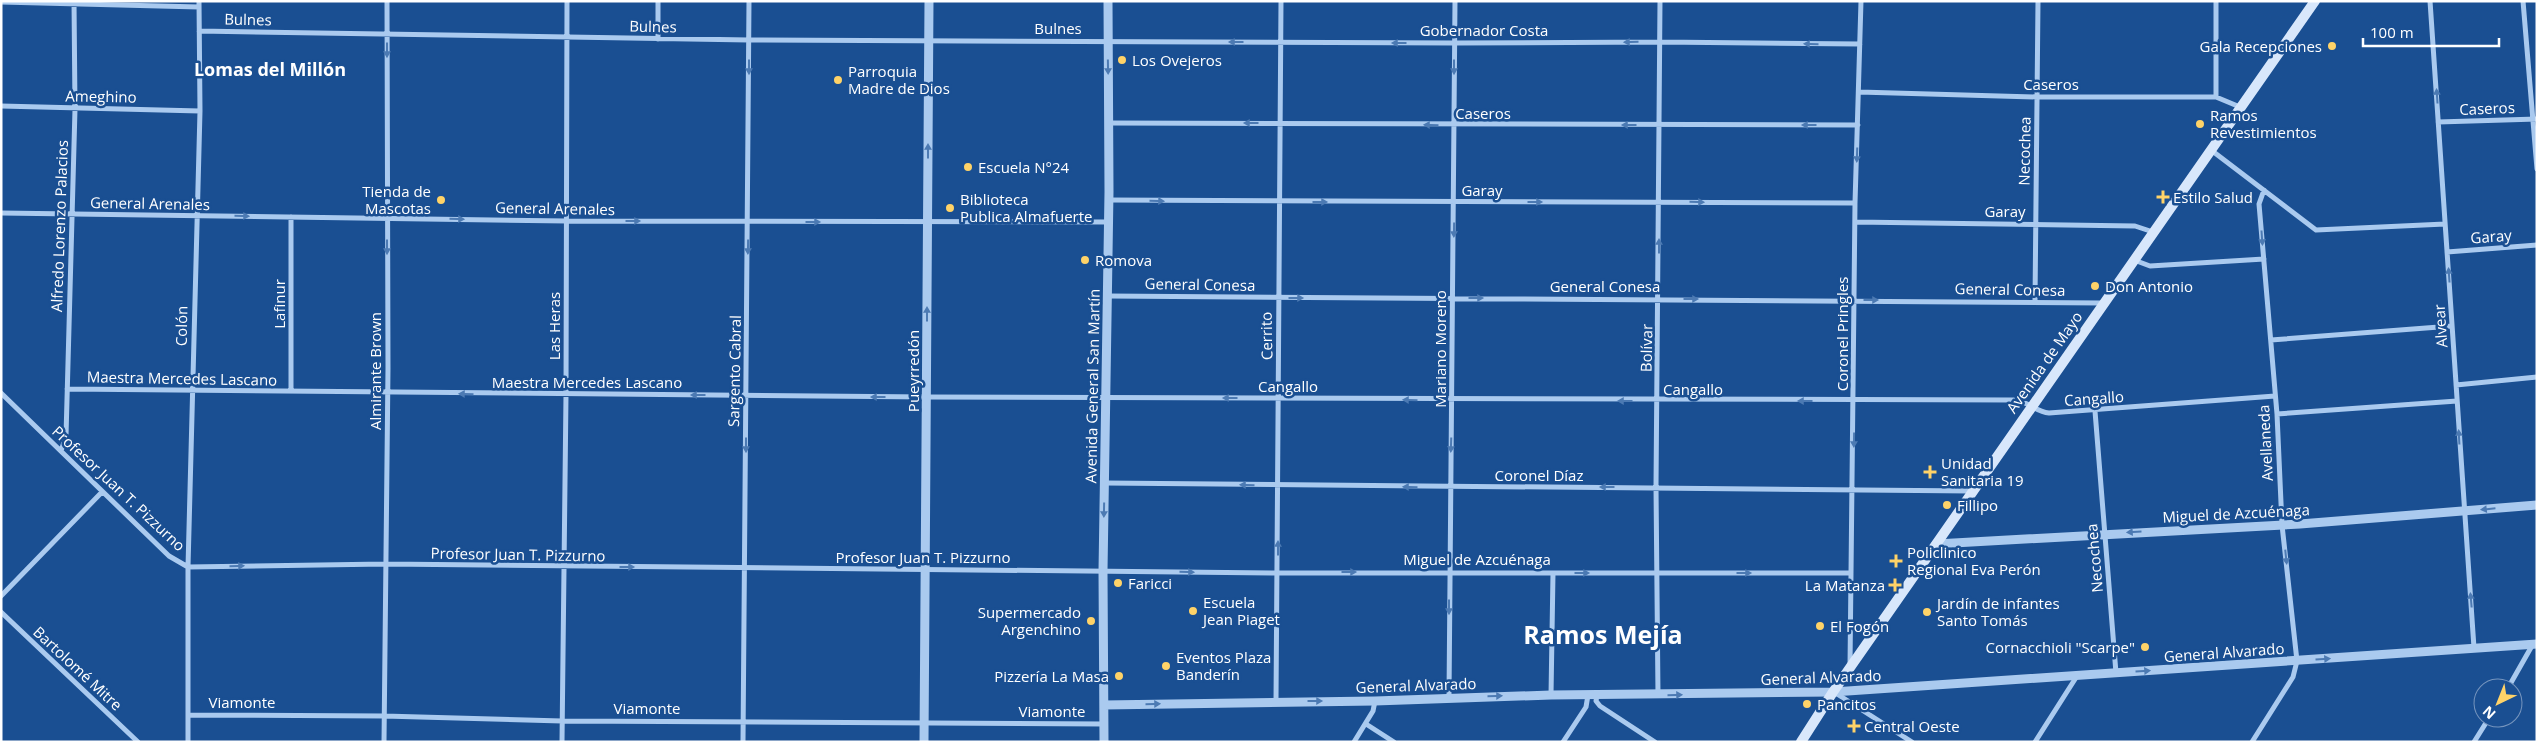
<svg xmlns="http://www.w3.org/2000/svg" width="2538" height="743" font-family="'Open Sans',sans-serif">
<style>
.lines{fill:none;stroke-linecap:round;stroke-linejoin:round}
.minor{stroke:#aacaef;stroke-width:5}
.tertiary{stroke:#aacaef;stroke-width:9}
.secondary{stroke:#d8e7fb;stroke-width:10}
.oneway{fill:#4c7ab3}
.poi-dot{fill:#ffd368;stroke:#1a4f92;stroke-width:2}
.labels{text-anchor:middle;dominant-baseline:central;stroke-width:5;stroke-linejoin:round;paint-order:stroke}
.street-label{font-size:15px;fill:#fff;stroke:#1a4f92}
.poi-label{font-size:15px;fill:#fff;stroke:#1a4f92;text-anchor:start}
.quarter-label{font-size:18px;font-weight:bold;fill:#fff;stroke:#1a4f92}
.town-label{font-size:25px;font-weight:bold;fill:#fff;stroke:#1a4f92}
</style>
<rect width="100%" height="100%" fill="#1a4f92"/>
<g class="lines">
<path class="minor" d="M2430 1 2474 648
M2523 1 2537 169
M1 2 199 7
M199 31 749 40 1455 43 1660 42 1860 44
M658 39V1
M1859 92 2038 97H2216L2240 107
M2216 97V1
M1 106 200 111
M2438 122 2537 119
M1108 123 1858 125
M2211 150 2316 230 2445 224
M1109 200 1855 203
M1 213 567 221 1108 222
M1855 222 2135 226 2153 232
M2447 252 2537 245
M2134 260 2150 266 2264 259
M1108 296 2103 303
M2035 301 2038 1
M2271 340 2452 326
M2456 385 2537 377
M67 389 927 397 2014 400C2028 401 2036 412 2049 413L2275 396
M291 391V217
M1 393 169 556 188 567 385 564 1278 573H1851
M2095 411 2116 673
M2277 414 2457 401
M61 451 66 436 75 109 74 1
M1105 483 1972 491
M1 596 102 492
M1 612 138 742
M1850 666 1855 203 1861 1
M2508 688 2533 644
M1834 692 1912 742
M1551 695 1553 573
M1597 695 1596 701 1600 706 1655 742
M1658 695 1656 487 1660 1
M1449 697 1455 1
M1276 701 1281 1
M189 715 384 716 562 721 1104 724
M1366 724 1394 742
M188 742V567L200 111 199 1
M384 742 388 368 387 1
M562 742 566 395 567 1
M743 742 749 1
M1354 742 1373 711 1375 701
M1563 742 1586 707 1588 695
M2035 742 2077 676
M2252 742 2293 677 2297 661 2282 525 2277 414 2259 204 2264 190
M2474 742 2489 718"/>
<path class="tertiary" d="M1936 544 2300 524 2537 505
M1104 705 1375 701 1551 695 1833 692 2537 644
M924 742 929 1
M1104 742 1103 571 1109 192 1108 1"/>
<path class="secondary" d="M1801 742 1833 692 2315 1"/>
</g>
<defs><path id="oneway-solid" d="M-6-.8H1V-3.2L6.5 0L1 3.2V.8H-6Z" transform="scale(1.25)"/></defs>
<g class="oneway">
<use href="#oneway-solid" transform="translate(1236 42) rotate(-180)"/>
<use href="#oneway-solid" transform="translate(1631 42) rotate(179)"/>
<use href="#oneway-solid" transform="translate(1399 43) rotate(-180)"/>
<use href="#oneway-solid" transform="translate(1811 44) rotate(-179)"/>
<use href="#oneway-solid" transform="translate(387 50) rotate(90)"/>
<use href="#oneway-solid" transform="translate(749 67) rotate(90)"/>
<use href="#oneway-solid" transform="translate(1108 67) rotate(89)"/>
<use href="#oneway-solid" transform="translate(1454 67) rotate(90)"/>
<use href="#oneway-solid" transform="translate(2437 96) rotate(-94)"/>
<use href="#oneway-solid" transform="translate(1251 123) rotate(-180)"/>
<use href="#oneway-solid" transform="translate(1431 125) rotate(-179)"/>
<use href="#oneway-solid" transform="translate(1629 125) rotate(180)"/>
<use href="#oneway-solid" transform="translate(1809 125) rotate(-180)"/>
<use href="#oneway-solid" transform="translate(928 151) rotate(-90)"/>
<use href="#oneway-solid" transform="translate(1857 155) rotate(92)"/>
<use href="#oneway-solid" transform="translate(1157 201) rotate(1)"/>
<use href="#oneway-solid" transform="translate(1320 202)"/>
<use href="#oneway-solid" transform="translate(1535 202)"/>
<use href="#oneway-solid" transform="translate(1697 202) rotate(1)"/>
<use href="#oneway-solid" transform="translate(242 216) rotate(1)"/>
<use href="#oneway-solid" transform="translate(457 219) rotate(1)"/>
<use href="#oneway-solid" transform="translate(633 221)"/>
<use href="#oneway-solid" transform="translate(813 222)"/>
<use href="#oneway-solid" transform="translate(1454 230) rotate(91)"/>
<use href="#oneway-solid" transform="translate(2262 238) rotate(86)"/>
<use href="#oneway-solid" transform="translate(1659 246) rotate(-90)"/>
<use href="#oneway-solid" transform="translate(387 247) rotate(90)"/>
<use href="#oneway-solid" transform="translate(748 247) rotate(91)"/>
<use href="#oneway-solid" transform="translate(2449 275) rotate(-94)"/>
<use href="#oneway-solid" transform="translate(1296 298)"/>
<use href="#oneway-solid" transform="translate(1476 298)"/>
<use href="#oneway-solid" transform="translate(1691 299)"/>
<use href="#oneway-solid" transform="translate(1871 300)"/>
<use href="#oneway-solid" transform="translate(927 314) rotate(-90)"/>
<use href="#oneway-solid" transform="translate(466 394) rotate(-179)"/>
<use href="#oneway-solid" transform="translate(698 395) rotate(-180)"/>
<use href="#oneway-solid" transform="translate(878 397) rotate(-180)"/>
<use href="#oneway-solid" transform="translate(1230 398) rotate(-180)"/>
<use href="#oneway-solid" transform="translate(1410 400) rotate(-179)"/>
<use href="#oneway-solid" transform="translate(1625 401) rotate(-180)"/>
<use href="#oneway-solid" transform="translate(1805 401) rotate(-180)"/>
<use href="#oneway-solid" transform="translate(2459 437) rotate(-93)"/>
<use href="#oneway-solid" transform="translate(1854 440) rotate(91)"/>
<use href="#oneway-solid" transform="translate(746 445) rotate(90)"/>
<use href="#oneway-solid" transform="translate(1451 445) rotate(92)"/>
<use href="#oneway-solid" transform="translate(1247 485) rotate(-179)"/>
<use href="#oneway-solid" transform="translate(1410 487) rotate(-179)"/>
<use href="#oneway-solid" transform="translate(1607 487) rotate(180)"/>
<use href="#oneway-solid" transform="translate(2488 509) rotate(174)"/>
<use href="#oneway-solid" transform="translate(1104 510) rotate(91)"/>
<use href="#oneway-solid" transform="translate(2134 532) rotate(177)"/>
<use href="#oneway-solid" transform="translate(1278 548) rotate(-90)"/>
<use href="#oneway-solid" transform="translate(2286 557) rotate(84)"/>
<use href="#oneway-solid" transform="translate(237 566) rotate(-1)"/>
<use href="#oneway-solid" transform="translate(627 567)"/>
<use href="#oneway-solid" transform="translate(1187 572) rotate(1)"/>
<use href="#oneway-solid" transform="translate(1349 572)"/>
<use href="#oneway-solid" transform="translate(1582 573)"/>
<use href="#oneway-solid" transform="translate(1744 573)"/>
<use href="#oneway-solid" transform="translate(2471 600) rotate(-95)"/>
<use href="#oneway-solid" transform="translate(1449 607) rotate(90)"/>
<use href="#oneway-solid" transform="translate(2323 659) rotate(-4)"/>
<use href="#oneway-solid" transform="translate(2143 671) rotate(-4)"/>
<use href="#oneway-solid" transform="translate(1675 695) rotate(-1)"/>
<use href="#oneway-solid" transform="translate(1495 696) rotate(-1)"/>
<use href="#oneway-solid" transform="translate(1315 701)"/>
<use href="#oneway-solid" transform="translate(1153 704) rotate(-1)"/>
</g>
<g class="poi-dot">
<circle cx="2332" cy="46" r="5"/>
<circle cx="1122" cy="60" r="5"/>
<circle cx="838" cy="80" r="5"/>
<circle cx="2200" cy="124" r="5"/>
<circle cx="968" cy="167" r="5"/>
<path d="M2160.5 189.5h5v5h5v5h-5v5h-5v-5h-5v-5h5z"/>
<circle cx="441" cy="200" r="5"/>
<circle cx="950" cy="208" r="5"/>
<circle cx="1085" cy="260" r="5"/>
<circle cx="2095" cy="286" r="5"/>
<path d="M1927.5 464.5h5v5h5v5h-5v5h-5v-5h-5v-5h5z"/>
<circle cx="1947" cy="505" r="5"/>
<path d="M1893.5 553.5h5v5h5v5h-5v5h-5v-5h-5v-5h5z"/>
<circle cx="1118" cy="583" r="5"/>
<path d="M1892.5 577.5h5v5h5v5h-5v5h-5v-5h-5v-5h5z"/>
<circle cx="1193" cy="611" r="5"/>
<circle cx="1927" cy="612" r="5"/>
<circle cx="1091" cy="621" r="5"/>
<circle cx="1820" cy="626" r="5"/>
<circle cx="2145" cy="647" r="5"/>
<circle cx="1166" cy="666" r="5"/>
<circle cx="1119" cy="676" r="5"/>
<circle cx="1807" cy="704" r="5"/>
<path d="M1851.5 718.5h5v5h5v5h-5v5h-5v-5h-5v-5h5z"/>
</g>
<g class="labels">
<g class="street-label">
<text transform="translate(248 19) rotate(1)">Bulnes</text>
<text transform="translate(653 26) rotate(1)">Bulnes</text>
<text x="1058" y="28">Bulnes</text>
<text x="1484" y="30">Gobernador Costa</text>
<text x="2051" y="84">Caseros</text>
<text transform="translate(101 96) rotate(1)">Ameghino</text>
<text transform="translate(2487 108) rotate(-2)">Caseros</text>
<text x="1483" y="113">Caseros</text>
<text transform="translate(2024 151) rotate(-89)">Necochea</text>
<text x="1482" y="190">Garay</text>
<text transform="translate(150 203) rotate(1)">General Arenales</text>
<text transform="translate(555 208) rotate(1)">General Arenales</text>
<text x="2005" y="211">Garay</text>
<text transform="translate(59 226) rotate(-88)">Alfredo Lorenzo Palacios</text>
<text transform="translate(2491 236) rotate(-4)">Garay</text>
<text transform="translate(1200 284) rotate(1)">General Conesa</text>
<text x="1605" y="286">General Conesa</text>
<text transform="translate(2010 289) rotate(1)">General Conesa</text>
<text transform="translate(279 304) rotate(-90)">Lafinur</text>
<text transform="translate(181 326) rotate(-89)">Colón</text>
<text transform="translate(554 326) rotate(-90)">Las Heras</text>
<text transform="translate(2440 326) rotate(-94)">Alvear</text>
<text transform="translate(1842 334) rotate(-90)">Coronel Pringles</text>
<text transform="translate(1266 336) rotate(-91)">Cerrito</text>
<text transform="translate(1646 348) rotate(-89)">Bolívar</text>
<text transform="translate(1440 349) rotate(-90)">Mariano Moreno</text>
<text transform="translate(2044 362) rotate(-55)">Avenida de Mayo</text>
<text transform="translate(375 371) rotate(-90)">Almirante Brown</text>
<text transform="translate(734 371) rotate(-89)">Sargento Cabral</text>
<text transform="translate(913 371) rotate(-90)">Pueyrredón</text>
<text transform="translate(182 378) rotate(1)">Maestra Mercedes Lascano</text>
<text x="587" y="382">Maestra Mercedes Lascano</text>
<text transform="translate(1092 386) rotate(-89)">Avenida General San Martín</text>
<text x="1288" y="386">Cangallo</text>
<text x="1693" y="389">Cangallo</text>
<text transform="translate(2094 398) rotate(-4)">Cangallo</text>
<text transform="translate(2265 443) rotate(-93)">Avellaneda</text>
<text x="1539" y="475">Coronel Díaz</text>
<text transform="translate(119 488) rotate(43)">Profesor Juan T. Pizzurno</text>
<text transform="translate(2236 513) rotate(-3)">Miguel de Azcuénaga</text>
<text transform="translate(518 554) rotate(1)">Profesor Juan T. Pizzurno</text>
<text x="923" y="557">Profesor Juan T. Pizzurno</text>
<text transform="translate(2094 558) rotate(-95)">Necochea</text>
<text x="1477" y="559">Miguel de Azcuénaga</text>
<text transform="translate(2224 652) rotate(-4)">General Alvarado</text>
<text transform="translate(78 668) rotate(43)">Bartolomé Mitre</text>
<text transform="translate(1821 677) rotate(-2)">General Alvarado</text>
<text transform="translate(1416 685) rotate(-2)">General Alvarado</text>
<text x="242" y="702">Viamonte</text>
<text x="647" y="708">Viamonte</text>
<text x="1052" y="711">Viamonte</text>
</g>
<g class="poi-label">
<text x="2322" y="46" text-anchor="end">Gala Recepciones</text>
<text x="1132" y="60">Los Ovejeros</text>
<text x="848" y="71">Parroquia<tspan x="848" dy="17">Madre de Dios</tspan></text>
<text x="2210" y="115">Ramos<tspan x="2210" dy="17">Revestimientos</tspan></text>
<text x="978" y="167">Escuela N°24</text>
<text x="431" y="191" text-anchor="end">Tienda de<tspan x="431" dy="17">Mascotas</tspan></text>
<text x="2173" y="197">Estilo Salud</text>
<text x="960" y="199">Biblioteca<tspan x="960" dy="17">Publica Almafuerte</tspan></text>
<text x="1095" y="260">Romova</text>
<text x="2105" y="286">Don Antonio</text>
<text x="1941" y="463">Unidad<tspan x="1941" dy="17">Sanitaria 19</tspan></text>
<text x="1957" y="505">Fillipo</text>
<text x="1907" y="552">Policlinico<tspan x="1907" dy="17">Regional Eva Perón</tspan></text>
<text x="1128" y="583">Faricci</text>
<text x="1885" y="585" text-anchor="end">La Matanza</text>
<text x="1203" y="602">Escuela<tspan x="1203" dy="17">Jean Piaget</tspan></text>
<text x="1937" y="603">Jardín de infantes<tspan x="1937" dy="17">Santo Tomás</tspan></text>
<text x="1081" y="612" text-anchor="end">Supermercado<tspan x="1081" dy="17">Argenchino</tspan></text>
<text x="1830" y="626">El Fogón</text>
<text x="2135" y="647" text-anchor="end">Cornacchioli "Scarpe"</text>
<text x="1176" y="657">Eventos Plaza<tspan x="1176" dy="17">Banderín</tspan></text>
<text x="1109" y="676" text-anchor="end">Pizzería La Masa</text>
<text x="1817" y="704">Pancitos</text>
<text x="1864" y="726">Central Oeste</text>
</g>
<g class="quarter-label">
<text x="270" y="69">Lomas del Millón</text>
</g>
<g class="town-label">
<text x="1603" y="634">Ramos Mejía</text>
</g>
</g>
<rect width="2538" height="743" fill="none" stroke="#ffffff" stroke-width="5"/>
<g transform="translate(2498 703) rotate(223)"><circle r="24" fill="#1a4f92" stroke="#7695be"/>
<path d="M0-4L9 19L0 12L-9 19Z" fill="#ffd368"/>
<text y="-8" font-size="14" font-weight="bold" text-anchor="middle" fill="#ffffff">N</text>
</g>
<path d="M2363 38v8h136v-8" fill="none" stroke="#ffffff" stroke-width="2.5"/>
<text x="2370" y="38" font-size="15" fill="#ffffff" stroke="#1a4f92" stroke-width="4" paint-order="stroke">100 m</text>
</svg>
